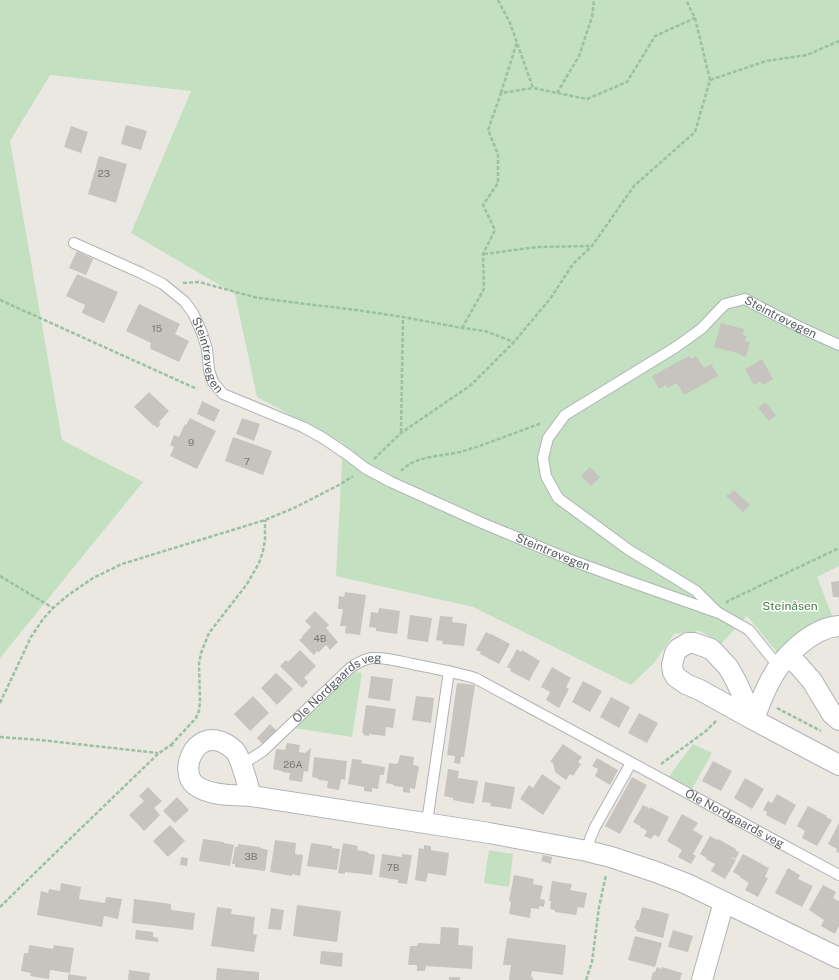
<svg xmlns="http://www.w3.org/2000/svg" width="839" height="980" font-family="'Public Sans',sans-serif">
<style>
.green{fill:#c3e0c1}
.building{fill:#c7c3be}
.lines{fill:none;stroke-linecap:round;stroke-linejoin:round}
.service-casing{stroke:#afb3b6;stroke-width:12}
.minor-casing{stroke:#afb3b6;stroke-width:22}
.path{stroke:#9ac1a2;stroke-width:2.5;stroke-dasharray:4 2;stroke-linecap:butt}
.service{stroke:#fff;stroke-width:10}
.minor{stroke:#fff;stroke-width:20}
.labels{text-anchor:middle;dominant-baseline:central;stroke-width:3;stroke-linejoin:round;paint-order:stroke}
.number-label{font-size:10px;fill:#757778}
.street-label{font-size:12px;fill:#5a5e61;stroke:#fff}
.park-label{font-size:12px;fill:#3f7d3d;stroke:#fff}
</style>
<rect width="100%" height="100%" fill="#ebe8e2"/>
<path class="green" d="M0 0H839V566L817 577 833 618 778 653 747 616 721 644 700 631 674 634 654 663 631 685 473 607 336 576 343 443 257 397 235 294 131 233 191 91 50 75 10 141 62 440 143 482 0 658Z
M353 672 362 673 352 737 294 728 346 677Z
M693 744 712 753 691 791 667 779Z
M489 850 513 854 509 887 484 883Z"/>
<path class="building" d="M126 125 147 131 141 150 121 144Z
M71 126 88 132 81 153 64 147Z
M99 156 127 164 116 203 88 194Z
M77 251 93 259 86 275 69 268Z
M77 274 118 292 104 323 82 313 85 305 66 296Z
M139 304 180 324 175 334 189 341 179 362 151 349 150 348 151 347 150 346 151 343 126 331Z
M721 323 744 329 743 335 747 336 745 341 750 342 746 357 740 355 741 354 714 347Z
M689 356 691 359 696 356 704 368 711 364 718 376 684 395 677 383 668 388 666 385 659 389 652 376Z
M762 359 773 379 763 385 760 381 754 385 745 369Z
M149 392 169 411 159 422 161 424 157 428 155 425 154 426 134 407Z
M202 401 220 410 214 422 197 414Z
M765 402 776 415 769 421 758 408Z
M190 418 216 431 197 469 170 456 174 447 170 445 174 435 179 437 185 424 186 425Z
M242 418 260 424 254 441 236 434Z
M233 437 272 451 263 475 225 461Z
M590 467 600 477 591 486 581 476Z
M734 490 750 505 743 512 726 496 728 494 729 495Z
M839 581V597H833L831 582Z
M345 592 366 595 360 635 345 633 346 626H340L343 609H338L339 596 344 597Z
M379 608 400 611 397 634 376 631V628L369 627 371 612 378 613Z
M315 611 329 625 326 628 338 642 330 650 326 645 319 652 317 651 314 655 299 640 303 637 302 636 311 627 305 621Z
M410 615 432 618 428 642 407 639Z
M440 616 453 617 452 622 467 624 464 646 442 644 443 641 436 640Z
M486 632 490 634H491L510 644 499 664 480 654 481 652 476 650Z
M517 649 521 652 522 650 540 661 529 681 510 671 511 669 507 667Z
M300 650 316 666 304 678 308 682 302 688 280 666 286 660 288 662Z
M552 667 571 678 566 687 569 689 559 708 546 700 550 692 541 687Z
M276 673 293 689 277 705 261 688Z
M371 676 393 679 390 701 368 698Z
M583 681 602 691 590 712 572 702Z
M457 683 475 685 464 757H461L460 764 454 763 455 756 447 755Z
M253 696 269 713 250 731 234 714Z
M416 696 434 698 431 723 412 720Z
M611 697 630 707 619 728 600 717Z
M366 705 396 709 393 728 386 727 385 736 369 734V736L363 735 364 733H362Z
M639 713 658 723 647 743 628 733Z
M270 724 277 731 264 745 257 738Z
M287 743 300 745 299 752 305 753 311 748 308 772 304 771 302 782 289 780 290 773 282 772V771L273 769 276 749 285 750Z
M563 744 582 757 578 762 581 764 573 776 570 774 566 780 555 772 553 763 550 762Z
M400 755 414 757 413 765 419 766 415 789 410 788V793L403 792V787L394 786V785L386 783 389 763 397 764V763H398Z
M314 757 347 761 345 780 341 779 339 790 327 788 328 781 319 780V779L312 777Z
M597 758 618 770 610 785 595 776 598 769 592 766Z
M352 759 362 760 361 763 385 767 384 775H380L378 789 372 788V792L364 791V787L348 784Z
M713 761 732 771 721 791 702 781Z
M448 769 459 771 458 778 478 781 474 804 453 800V798L444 796Z
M542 774 561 787 543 815 520 799 529 785 533 788Z
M632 777 647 785 620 834 605 826Z
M745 778 764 789 752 809 734 798Z
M485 782 515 787 511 809 490 806 491 803 482 802Z
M148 787 162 801 154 808 160 815 144 831 129 815 144 801 139 796Z
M777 794 796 805 785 825 766 815 767 812 763 810 768 801 772 803Z
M177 797 189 810 175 823 163 811Z
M643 805 650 809V807L669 817 659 837 654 835 651 839 644 836 647 831 640 827V826L633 822Z
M808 806 827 816 826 817 832 820 817 846 802 838 805 831 797 826Z
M682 814 698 823 693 830 703 836 693 854 696 856 691 864 678 857 682 850 667 841Z
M839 823V853L836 851 837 849 828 844Z
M170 825 185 841 168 857 153 841Z
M710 836 717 840 718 839 736 849V851L739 852 736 859 732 857V858L736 860 725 879 711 871 715 864 706 859 707 858 700 854Z
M203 839 224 842V843L234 845 230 866 199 861Z
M275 840 296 843 295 854 303 855 300 876 292 874V876L270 872Z
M311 843 332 846V848L340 849 337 870 307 866Z
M343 843 358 846 357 850 368 852 367 853 375 855 372 875 345 872V874L338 873Z
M238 844 260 847V848L268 850 265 871 235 867V864H232L235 847H238Z
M424 845 431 846V850L449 853 446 876 428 873 426 882 415 880 419 848 424 849Z
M382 854 402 857V854L412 855 407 884 398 883V880L379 877Z
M743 854 769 868 765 877 768 878 758 897 745 890 749 883 740 877V876L733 872Z
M543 855 552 857 551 864 541 861Z
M181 857 188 858 187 866 180 865Z
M788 868 800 875 798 879 813 886 802 907 775 893Z
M514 875 534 879 533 884 543 886 540 899 545 900 544 907 539 906V909L531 908 530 918 509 914 511 902 509 901Z
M552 881 572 884 570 890 587 893 584 908 578 907 576 915 555 912V910L550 909 551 901H549Z
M61 883 81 887 79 899 105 903 106 897 122 899 118 919 104 916 102 927 37 915 41 891 48 893 49 889 60 891Z
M823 885 836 892 833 898 839 901V926L835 934 821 926 824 920 809 910Z
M134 899 171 904V910L195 913 193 930 132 923Z
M297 905 341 911 337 942 293 936Z
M217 907 232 909 231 914 255 917 253 934 257 935 254 952 211 946Z
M642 907 669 914 663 938 636 931 637 929 634 928 637 920H639Z
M271 908 284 910 281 930 268 929Z
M441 927 459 928 458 945 473 946 472 969 426 966 425 971H417V965H408L410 946H417L418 943 440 944Z
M136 930 153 932V937L158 938V942L135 939Z
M673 930 693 936 688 952 668 947Z
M635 936 662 943 655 967 628 960Z
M507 938 566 945 563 975 532 971 531 976 534 980H509L511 965H503Z
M29 945 53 949 54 945 74 948 70 973 50 970 49 979 30 976 31 973 21 971 24 953H28Z
M321 951 343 953 342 967 320 964Z
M657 967 661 969 662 967 682 973 680 980H651L653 972H655Z
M217 968 259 972V980H216Z
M129 970 150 973 149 980H128Z
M68 974 87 977 86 980H68Z
M449 977H460V980H449Z"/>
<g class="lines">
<g class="service-casing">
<g id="service">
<path id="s1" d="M74 243 141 273 163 284 185 302 193 313 202 333 207 349 209 370 213 382 223 394 303 427 323 438 348 455 365 468 391 482 482 523 576 562 628 581 719 613 749 630 779 667"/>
<path id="s2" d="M717 612 696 591 629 550 558 498 546 476 543 458 548 438 565 415 676 347 701 329 725 304 745 299C776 316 807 331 839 345"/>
<path id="s3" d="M241 765 263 751 350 668C357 663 364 659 372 658 385 657 399 661 412 664 433 668 454 672 475 678L839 875"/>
<path d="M427 822 449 671"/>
<path d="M587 851 590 839 595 827 631 763"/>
</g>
</g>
<g class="minor-casing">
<path id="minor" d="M788 656 799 666 812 681 832 714 839 720
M754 720 735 679 728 667 716 654 711 649 694 643H688L678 649 675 653 672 665 673 672 676 677 686 684 700 690 754 720 839 765
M754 720C758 707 763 695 769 683 781 658 811 628 839 626
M251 796C248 786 241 758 235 751 231 747 227 744 222 742 193 731 179 772 195 785 209 796 234 795 251 796L489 833 587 851 611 857 656 872 687 884 839 958
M702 980 724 902"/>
</g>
<path class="path" d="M498 0 510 23 533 88 557 93 587 99 627 82 655 36 695 18
M710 80 766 61 807 55 839 41
M501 93 517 42
M557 93 579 56 592 17 594 0
M484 254 537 247 592 246
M183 283 199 282 258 298 356 310 403 317 462 328 485 331 514 342
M0 300 197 389
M462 328 484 289 483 254 495 230 483 205 498 183V154L488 130 501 93 533 88
M401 432 403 317
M374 459 401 433 471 385 514 342 550 299 573 264 592 246 634 186 695 132 710 80 695 18 686 0
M401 471C416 454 446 457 467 450 492 442 517 432 542 423
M0 576 53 608
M726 603 728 601 839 548
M0 703 31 637 43 619 53 608 67 596 93 578 122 564 265 520 294 508 339 485 353 476
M777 708 821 731
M0 737 40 740 158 753
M171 745 196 718 199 711 200 701 199 664 201 653 209 633 247 584 259 563 263 551 265 540V520
M661 764 706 731 717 720
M0 907 45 863 159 753 171 745 175 747
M586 980 592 962 599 907 606 875"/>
<use href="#service" class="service"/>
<use href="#minor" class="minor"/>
</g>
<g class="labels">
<g class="number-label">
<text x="104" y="173">23</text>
<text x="157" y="328">15</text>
<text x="191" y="442">9</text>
<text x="247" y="461">7</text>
<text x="320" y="638">4B</text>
<text x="293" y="764">26A</text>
<text x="251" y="856">3B</text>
<text x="393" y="867">7B</text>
</g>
<g class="street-label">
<text stroke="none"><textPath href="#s2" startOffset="545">Steintrøvegen</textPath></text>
<text stroke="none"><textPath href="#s1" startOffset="185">Steintrøvegen</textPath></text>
<text stroke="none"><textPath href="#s1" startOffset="595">Steintrøvegen</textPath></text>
<text stroke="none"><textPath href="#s3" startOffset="125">Ole Nordgaards veg</textPath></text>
<text stroke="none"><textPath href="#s3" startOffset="571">Ole Nordgaards veg</textPath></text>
</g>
<g class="park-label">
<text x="790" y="606">Steinåsen</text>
</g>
</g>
</svg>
